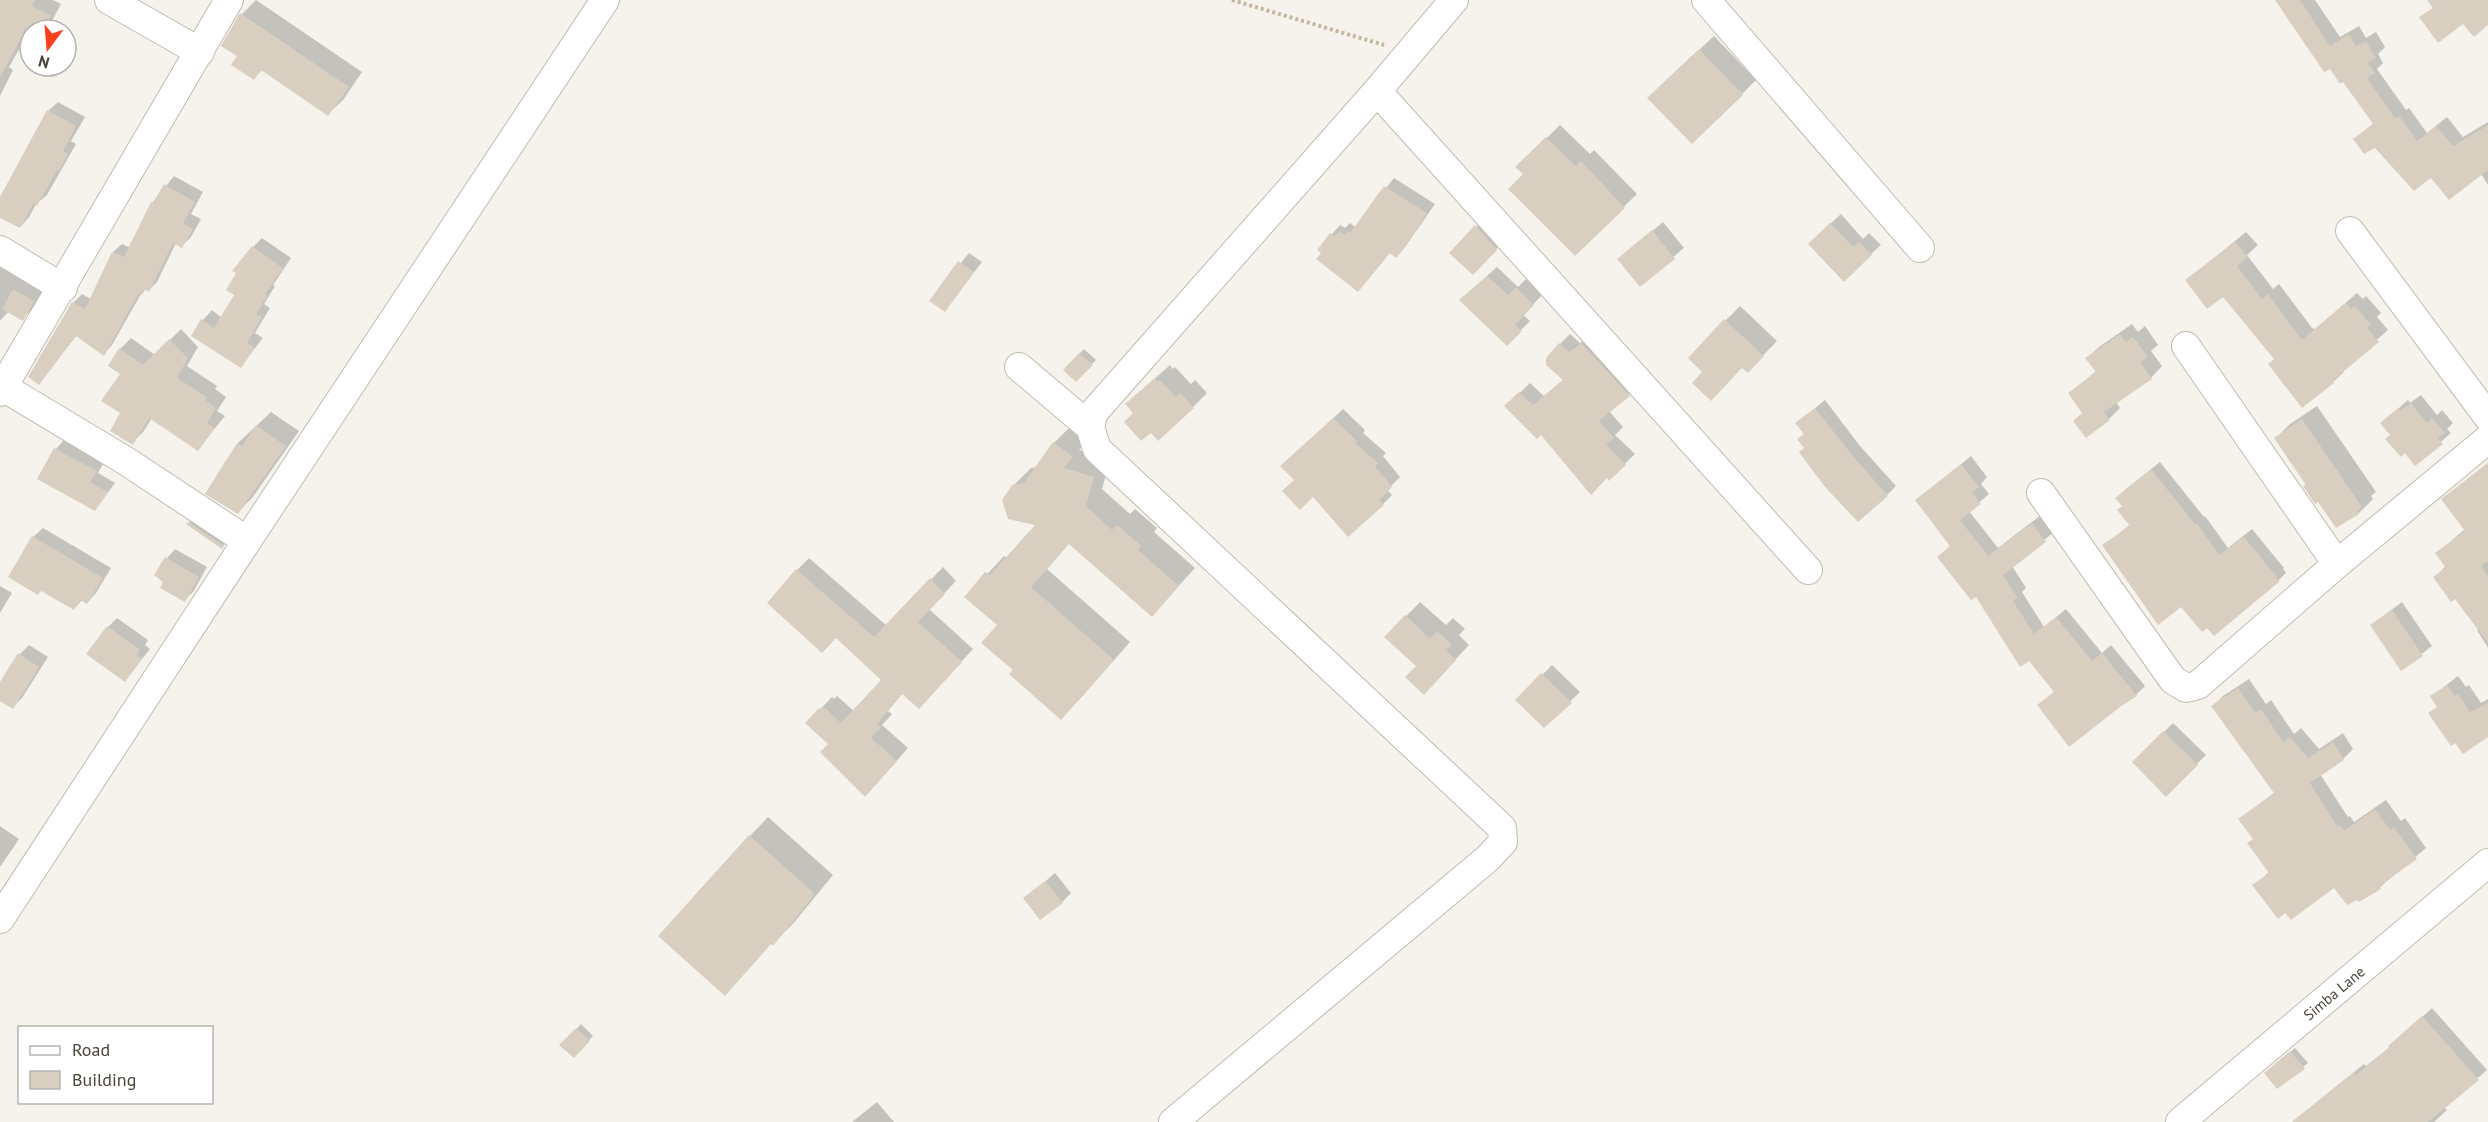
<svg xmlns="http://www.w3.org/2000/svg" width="2488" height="1122" font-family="'PT Sans',sans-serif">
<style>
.shadow{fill:#0003}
.building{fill:#d8cfc1}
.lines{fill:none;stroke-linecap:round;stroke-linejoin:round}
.minor-casing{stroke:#c2bbae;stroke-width:30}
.path{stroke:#c4b79f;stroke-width:4;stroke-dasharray:3 3;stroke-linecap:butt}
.minor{stroke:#fff;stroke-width:28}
.labels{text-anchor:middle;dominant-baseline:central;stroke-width:6;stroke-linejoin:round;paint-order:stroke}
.street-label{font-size:15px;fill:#4b4439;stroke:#fff}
</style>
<rect width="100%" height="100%" fill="#f6f3ec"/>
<path class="shadow" d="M3 0H53L61 4 47 30H30V39L26 37 9 67 13 70 0 96V6Z
M256 0 362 72 343 100 328 114 263 69 254 78 239 56 223 45 242 14Z
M2277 0H2315L2340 37 2359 26 2366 38 2376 32 2385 47 2378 54 2383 63 2377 69 2406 110 2409 108 2427 133 2447 117 2463 137 2488 122V185L2481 174 2431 176 2376 146 2355 139 2374 123 2343 80Z
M1714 36 1756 80 1742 94 1663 84Z
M58 102 85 117 71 141 76 144 47 195 36 204 29 217 20 227 0 216V201L48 111Z
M1560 125 1590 154 1594 150 1637 194 1575 254 1525 174 1517 167Z
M174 176 203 192 191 214 201 219 191 237 182 246 176 243 157 282 149 290 147 288 141 294 112 345 104 354 77 335 41 379 73 303 82 294 91 299 113 252 122 244 131 248 152 203Z
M1394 178 1435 204 1405 247 1391 251 1358 290 1319 249 1340 225 1345 228 1350 223 1355 227 1359 223Z
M1841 214 1863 239 1869 233 1881 245 1871 254 1819 234Z
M1486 217 1506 239 1473 273 1452 253Z
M1663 222 1684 248 1640 285 1629 250Z
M2246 232 2258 245 2247 255 2273 289 2279 284 2312 328 2315 329 2357 293 2363 299 2366 296 2381 313 2377 317 2388 330 2343 370 2344 372 2333 382 2275 359 2223 295 2187 280Z
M262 238 291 258 273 285 275 286 264 304 270 308 255 333 263 338 241 366 193 336 203 320 212 310 222 318 236 295 253 247Z
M969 253 982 262 945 310 931 300Z
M0 258 46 288 35 306 22 319 9 311 0 321Z
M1497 267 1518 287 1526 279 1542 295 1523 315 1530 321 1507 344 1470 291Z
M1740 306 1777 341 1748 371 1742 367 1704 371 1725 321Z
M2132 324 2138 332 2145 326 2158 345 2151 351 2162 366 2151 378 2116 402 2120 408 2109 419 2084 412 2070 394 2096 371 2087 358 2099 347Z
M181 329 198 347 187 366 217 386 215 389 226 397 217 411 225 416 198 449 152 418 143 432 132 443 122 413 120 349 131 338 155 355Z
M1570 334 1580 343 1592 334 1639 385 1609 411 1623 427 1615 435 1635 454 1609 479 1506 406 1530 383 1544 396 1564 379 1560 344Z
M1084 349 1096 360 1076 380 1065 369Z
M1170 365 1173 369 1175 367 1191 384 1195 380 1207 393 1193 407 1151 431 1135 413 1142 390Z
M2421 395 2437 415 2442 410 2453 423 2447 429 2451 433 2415 464 2382 423 2408 400 2410 403Z
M1825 400 1860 446 1896 486 1887 495 1805 447 1799 439 1805 433 1797 423Z
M2317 406 2376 492 2371 496 2373 499 2359 513 2337 526 2276 438 2290 424Z
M1343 409 1365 430 1363 433 1386 453 1383 456 1400 477 1387 490 1392 495 1383 504 1313 495 1295 480 1292 457Z
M271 412 299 431 252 498 238 512 207 493 238 443Z
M1071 426 1089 439 1079 450 1110 460 1102 489 1130 514 1135 509 1157 528 1154 532 1195 568 1152 615 1070 542 1047 569 1130 642 1078 701 1015 670 999 625 966 597 1004 556 1007 558 1038 524 1013 486 1031 468 1037 467 1054 443Z
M64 440 104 462 98 473 115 483 95 510 39 478 56 449Z
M1971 456 1987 477 1981 484 1989 494 1969 511 1998 548 2041 515 2054 532 2012 566 2026 588 2022 592 2044 627 2066 609 2102 653 2111 645 2145 686 2136 695 2039 705 2055 691 1976 595 1939 557 1951 545 1917 500Z
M2160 462 2204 517 2205 516 2228 548 2252 529 2284 568 2283 569 2286 573 2278 581 2182 605 2104 545 2131 524 2123 506 2125 490Z
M2488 463V648L2477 630 2479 628 2456 597 2435 577 2446 566 2437 553 2465 529 2443 499Z
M198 513 231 537 222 547 188 524Z
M43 528 111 568 96 593 87 603 82 600 74 609 33 537Z
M175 549 207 567 193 592 184 600 165 581 167 558Z
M809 558 887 626 943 567 956 581 929 609 973 649 931 695 903 693 888 711 892 714 882 725 908 748 877 783 807 723 832 697 834 699 837 696 854 711 883 680 797 570Z
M0 586 12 593 0 613Z
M1420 602 1446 625 1453 618 1465 629 1459 635 1469 645 1438 678 1418 666 1386 637Z
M2402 602 2432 646 2402 669 2371 625Z
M117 618 148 640 145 645 150 649 125 680 108 627Z
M29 645 48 657 22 698 13 707 0 699V685L20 654Z
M1552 665 1580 692 1544 726 1518 700Z
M2458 676 2466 687 2469 685 2481 703 2488 699V734L2430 714 2438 706 2432 696Z
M2249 679 2266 704 2271 700 2294 734 2301 728 2319 749 2343 733 2353 749 2343 759 2320 774 2348 817 2350 816 2354 822 2386 800 2401 821 2405 818 2426 848 2380 887 2334 886 2285 910 2254 886 2270 871 2254 838 2240 819 2275 792 2213 706 2223 696Z
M2173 723 2206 755 2166 794 2134 762Z
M768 817 833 875 792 925 773 943 750 836Z
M0 826 19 839 0 867Z
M1055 873 1071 893 1062 902 1025 899Z
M2432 1008 2487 1070 2444 1107 2447 1110 2434 1122H2292L2364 1064 2366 1066 2390 1047Z
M581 1024 593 1036 574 1056 561 1045Z
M2295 1048 2308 1063 2277 1087 2271 1068Z
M877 1102 894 1122H852Z"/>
<path class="building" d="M0 0H35L32 6 51 15 43 30H30V41L22 37 0 77Z
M2275 0H2300L2330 46 2349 34 2356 46 2366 41 2376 58 2368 63 2375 73 2367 78 2395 118 2399 116 2417 141 2436 126 2453 146 2488 125V170L2449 200 2431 178 2414 191 2375 148 2364 154 2353 139 2373 124 2343 82 2340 84 2330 69 2324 72Z
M2427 0H2488V25L2474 37 2463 24 2438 43 2419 17 2433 8Z
M240 13 349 87 328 116 261 70 254 80 231 65 237 56 221 46Z
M1699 49 1743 95 1692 144 1647 98Z
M47 110 76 126 63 151 68 154 59 171 57 170 37 206 33 204 20 228 0 218V197Z
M1546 137 1576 166 1581 161 1625 208 1575 256 1508 189 1523 174 1515 167Z
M164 184 195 202 183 223 193 229 182 248 173 243 149 292 145 289 142 295 139 293 104 356 76 336 39 385 28 377 72 302 85 309 112 252 124 257 151 202 153 203Z
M1384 186 1427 213 1403 250 1396 258 1390 253 1358 292 1316 259 1321 253 1317 250 1330 233 1335 236 1340 231 1345 235 1348 231 1350 233Z
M1830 223 1853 247 1859 242 1872 255 1844 282 1808 244Z
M1475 225 1497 250 1473 275 1449 253Z
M1652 230 1675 259 1640 287 1617 259Z
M2235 242 2248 257 2237 266 2262 299 2268 294 2301 339H2303L2346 303 2351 309 2355 306 2371 325 2367 328 2379 342 2332 381 2334 383 2302 408 2268 364 2274 359 2223 297 2207 309 2185 280Z
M252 246 283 268 265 294 267 296 256 314 262 317 247 343 255 348 241 368 191 336 201 319 214 328 234 295 226 290 236 273 232 271Z
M958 261 974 272 945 312 929 301Z
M1487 276 1508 295 1516 287 1534 305 1515 325 1522 331 1507 346 1459 300Z
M13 289 34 301 23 321 2 309Z
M1724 319 1764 356 1748 373 1742 368 1711 401 1692 383 1702 372 1688 358Z
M2120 334 2126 342 2133 337 2148 357 2140 362 2152 379 2104 412 2110 420 2086 438 2073 421 2082 413 2068 393 2096 372 2085 358Z
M169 339 188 358 177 378 207 397 205 400 216 408 207 423 215 428 198 451 149 418 133 445 110 431 120 413 101 401 120 374 108 366 119 348 143 365Z
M1559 343 1569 352 1581 343 1630 396 1599 421 1614 438 1606 445 1626 465 1609 481 1607 478 1591 495 1541 435 1537 439 1504 406 1519 392 1533 405 1563 380 1546 365V358Z
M1079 353 1093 365 1076 382 1063 370Z
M1155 378 1158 382 1160 380 1176 397 1180 393 1194 408 1158 441 1151 433 1141 441 1124 422 1133 413 1125 404Z
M2411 403 2427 423 2432 418 2445 433 2438 438 2443 444 2415 466 2405 453 2401 457 2385 439 2390 435 2380 423 2398 408 2400 411Z
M1815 408 1852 455 1888 496 1858 522 1825 487 1799 452 1804 448 1797 439 1804 434 1795 423Z
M1333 418 1357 441 1355 443 1378 463 1375 466 1392 487 1379 500 1384 505 1348 537 1313 497 1300 510 1282 491 1294 480 1280 466Z
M2302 419 2362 507 2357 511 2359 514 2336 528 2318 502 2315 504 2303 486 2306 485 2274 438Z
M256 425 286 446 238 514 205 494 237 443 242 446Z
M1053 442 1073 457 1064 468 1094 477 1086 506 1112 530 1117 525 1141 546 1138 550 1179 586 1152 617 1069 544 1031 587 1114 660 1061 720 1009 674 1013 670 981 643 997 625 964 597 985 572 990 575 1035 525 1008 519 1002 500 1012 485 1024 483Z
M54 448 97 471 90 482 108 492 95 511 37 479Z
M2488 463V561L2481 566 2488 577V643L2455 599 2451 602 2433 577 2446 568 2435 553 2465 531 2441 499Z
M1961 464 1979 487 1972 493 1981 504 1960 520 1988 556 2032 523 2046 542 2003 575 2018 598 2013 601 2034 634 2056 617 2092 661 2102 653 2137 696 2120 707 2069 747 2037 705 2054 692 2029 661 2020 667 1976 597 1971 600 1937 557 1950 546 1915 500Z
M2151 469 2195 524 2197 523 2219 555 2243 536 2277 577 2276 578 2279 582 2214 636 2207 628 2202 632 2181 607 2158 625 2102 545 2130 526 2117 510 2122 506 2115 498Z
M188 522 224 546 222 549 186 524Z
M32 536 103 578 87 604 80 600 74 610 41 591 38 595 8 577Z
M165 557 199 577 185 602 160 588 163 582 154 575Z
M796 569 874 637 930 578 945 594 918 622 962 662 919 709 902 694 877 724 881 727 871 738 897 761 865 797 820 752 828 744 805 723 819 708 821 710 824 707 841 723 881 680 836 638 822 653 767 603Z
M2392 610 2423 656 2401 671 2370 625Z
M1405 615 1430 639 1437 631 1452 645 1446 650 1456 660 1424 695 1405 677 1416 666 1384 637Z
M107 626 140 650 137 655 142 659 125 682 86 654Z
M18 653 39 667 13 709 0 701V682Z
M1541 673 1572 703 1544 728 1515 700Z
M2447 685 2455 696 2458 694 2470 712 2488 703V737L2463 754 2455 743 2451 746 2428 713 2437 707 2430 696Z
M2238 688 2255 713 2261 709 2283 742 2290 737 2308 758 2333 742 2344 760 2310 783 2337 826 2339 825 2344 831 2375 809 2390 830 2394 827 2417 859 2379 886 2381 889 2359 902 2357 900 2347 905 2334 888 2291 920 2285 913 2278 919 2252 885 2269 873 2247 843 2253 839 2238 819 2274 793 2211 706Z
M2163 731 2198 765 2166 797 2132 762Z
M749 835 815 894 773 946 771 944 725 996 658 936Z
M1045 881 1063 903 1040 920 1023 898Z
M2422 1016 2479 1080 2428 1122H2292L2354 1072 2356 1075 2389 1048 2388 1046Z
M576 1028 590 1041 574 1058 559 1045Z
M2290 1051 2305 1069 2277 1089 2264 1073Z"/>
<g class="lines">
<g class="minor-casing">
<path id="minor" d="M109 0 200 52
M1706 0 1920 248
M1377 91 1808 570
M2350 231 2488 417
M0 250 63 288
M2186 346 2337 564
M1019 367 1090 427
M0 392 229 0
M2041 493 2173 680 2186 688 2198 685 2337 564 2488 439
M247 541 605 0
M0 919 247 541 126 461 3 387
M1173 1122 1487 859 1503 842 1502 828 1097 449 1090 427 1094 412 1377 91 1454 0
M2180 1122 2488 863"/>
</g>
<path class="path" d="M1232 0 1384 45"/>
<use href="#minor" class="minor"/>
</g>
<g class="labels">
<g class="street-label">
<text transform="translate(2334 993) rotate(-40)">Simba Lane</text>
</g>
</g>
<rect x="18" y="1026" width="195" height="78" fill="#ffffff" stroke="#b7b4b0" stroke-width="1.5"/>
<rect x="30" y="1046" width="30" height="9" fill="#ffffff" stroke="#b7b4b0" stroke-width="1.5"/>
<text x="72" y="1056" font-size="18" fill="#4b4439">Road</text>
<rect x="30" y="1071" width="30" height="18" fill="#d8cfc1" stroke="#b7b4b0" stroke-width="1.5"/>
<text x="72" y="1086" font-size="18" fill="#4b4439">Building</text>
<g transform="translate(48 48) rotate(196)"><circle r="28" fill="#ffffff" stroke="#b7b4b0" stroke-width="1.5"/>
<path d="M0-4.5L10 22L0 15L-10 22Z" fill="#fc3f1d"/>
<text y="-9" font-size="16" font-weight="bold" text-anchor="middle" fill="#4b4439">N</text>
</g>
</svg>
